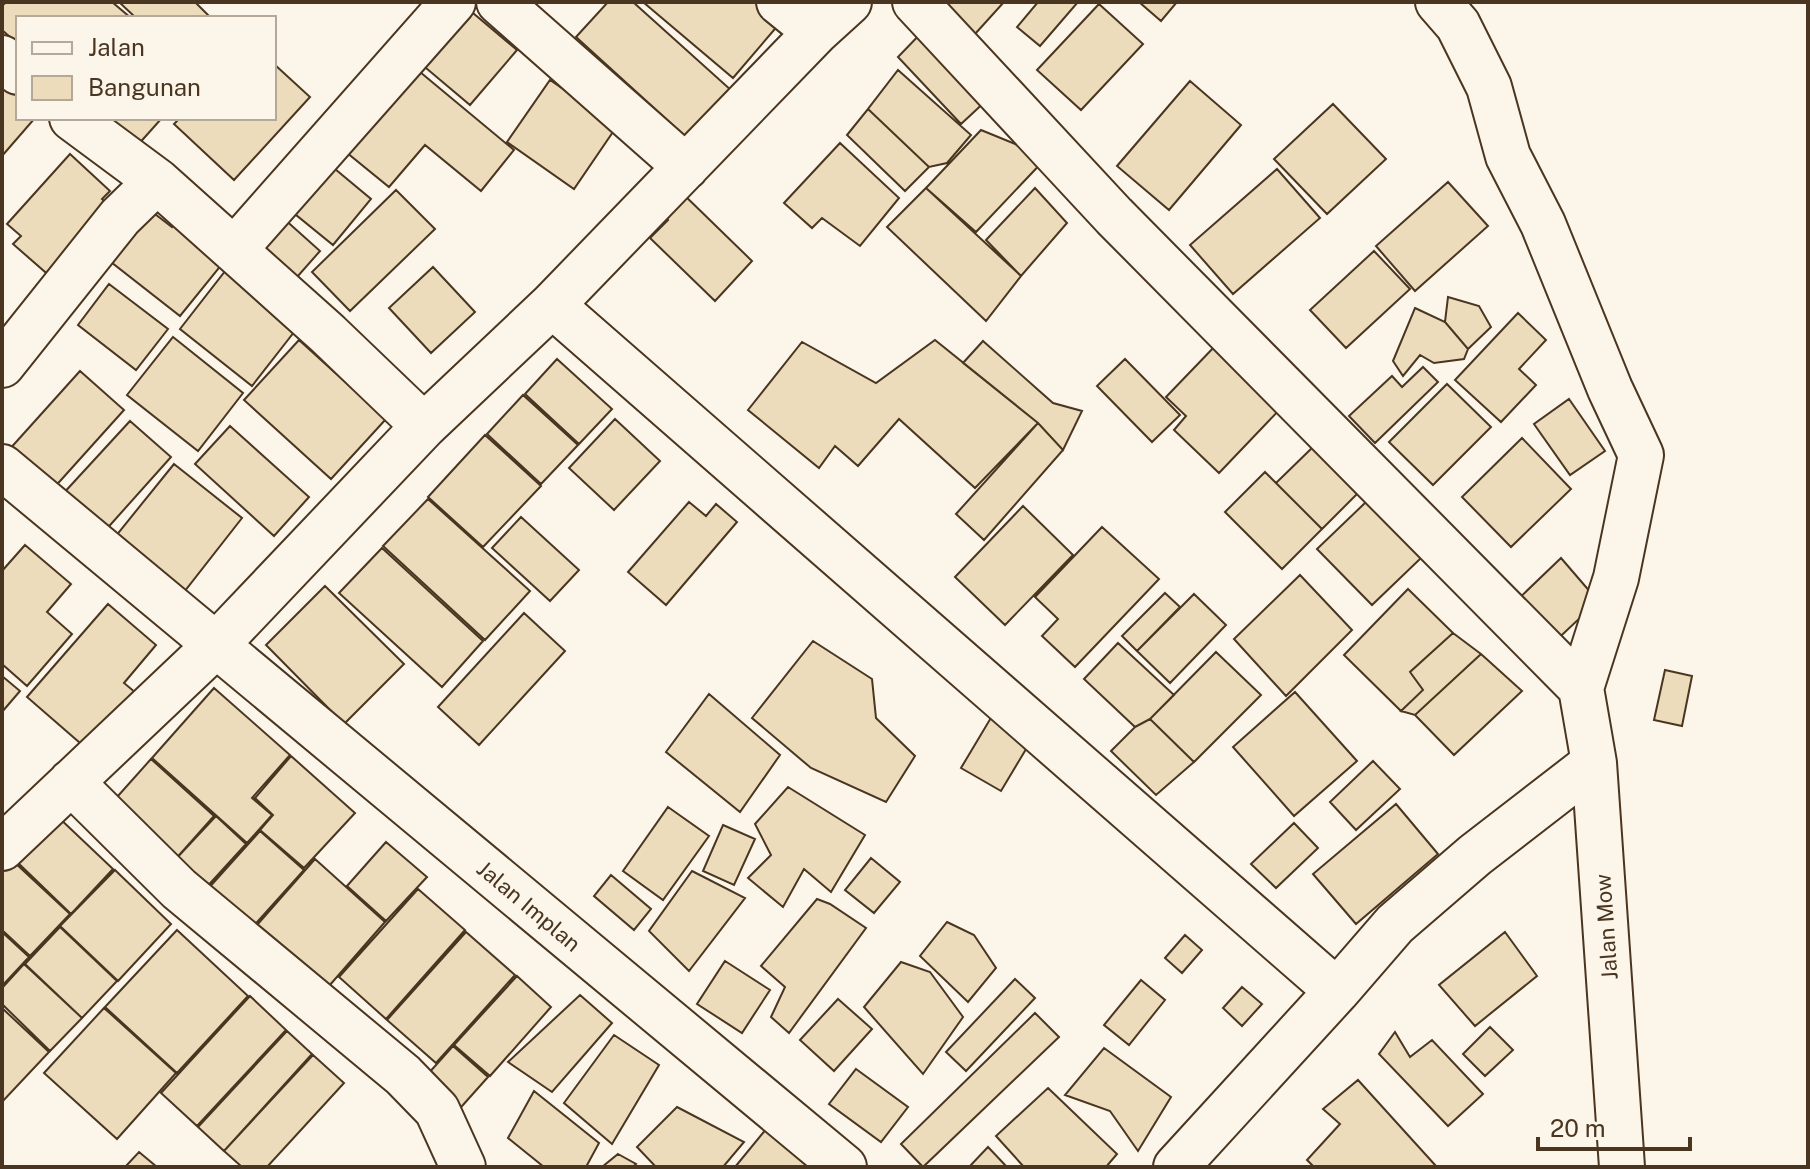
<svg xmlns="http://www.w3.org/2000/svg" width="1810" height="1169" font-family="'Public Sans',sans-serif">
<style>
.building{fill:#ecdcbc;stroke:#4a3520;stroke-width:2}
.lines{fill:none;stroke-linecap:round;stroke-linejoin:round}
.minor-casing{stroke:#4a3520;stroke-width:48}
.minor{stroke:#fbf6e9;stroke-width:44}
.labels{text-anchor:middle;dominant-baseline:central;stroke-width:6;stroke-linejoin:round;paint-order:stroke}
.street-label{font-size:22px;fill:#4a3520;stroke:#fbf6e9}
</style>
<rect width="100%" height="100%" fill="#fbf6e9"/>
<path class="building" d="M6 2H112L131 18H18V44L2 30V6Z
M119 2H195L211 18H136Z
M608 2H633L742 100 698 148 576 37Z
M643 2H755L780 23 733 78Z
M940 2H1004L975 34Z
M1038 2H1078L1040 46 1017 27Z
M1139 2H1177L1161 21Z
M1099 4 1143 44 1081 110 1037 70Z
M467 8 517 50 470 105 420 63Z
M925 29 989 98 961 124 898 57Z
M408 62 514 150 481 191 425 145 389 187 346 152Z
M274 64 310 97 234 180 174 124 180 118H274Z
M898 70 971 135 947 163 929 167 868 109Z
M2 80 18 94V118H35L2 156Z
M550 80 617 126 574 189 507 142Z
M1190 81 1241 125 1169 210 1117 166Z
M1333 104 1386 159 1327 214 1274 159Z
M868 109 929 167 905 191 847 135Z
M103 118H162L136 147Z
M981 130 1047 157 976 232 926 188Z
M840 143 899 198 860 246 822 218 812 228 784 203Z
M70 154 110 191 102 199 114 211 52 278 13 244 21 236 7 224Z
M329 164 371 199 333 245 290 210Z
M1277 169 1320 218 1233 294 1190 245Z
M1448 182 1488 226 1415 291 1376 246Z
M926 188 1021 276 986 321 887 227Z
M1035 188 1067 223 1021 276 986 240Z
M396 190 435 229 350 311 312 272Z
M679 190 752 261 715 301 650 238 668 220 663 209Z
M151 211 172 227 178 219 227 258 180 316 111 262Z
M282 217 320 251 290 285 252 250Z
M1374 251 1410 289 1346 348 1310 310Z
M433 267 475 312 431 353 389 308Z
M226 270 298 327 252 386 180 329Z
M109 284 168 329 136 370 78 325Z
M1448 297 1479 306 1491 327 1468 349 1445 322Z
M1415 308 1445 322 1468 349 1464 359 1434 363 1420 355 1403 376 1393 361Z
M1518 313 1546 340 1519 369 1536 385 1501 422 1455 380Z
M173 337 243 393 198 451 127 395Z
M299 340 386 419 331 479 244 400Z
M935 340 1038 423 975 488 899 419 858 466 835 446 819 468 748 410 802 342 876 383Z
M983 341 1053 403 1082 411 1063 450 1038 423 963 363Z
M1218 343 1284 405 1219 473 1174 430 1186 416 1166 397Z
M557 359 612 409 579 444 525 394Z
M1125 359 1180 415 1152 442 1097 386Z
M1423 367 1438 382 1375 443 1349 416 1392 376 1402 387Z
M80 371 124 410 52 490 8 451Z
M1447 384 1491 427 1433 485 1389 442Z
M523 395 578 445 541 484 487 434Z
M1569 399 1605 451 1570 475 1534 424Z
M615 419 660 461 614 510 569 468Z
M130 421 171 457 103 533 61 496Z
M1038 423 1063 450 984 540 956 514Z
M230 426 309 497 274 536 195 464Z
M485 435 541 486 483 547 428 497Z
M1522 438 1571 489 1511 547 1462 497Z
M1314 446 1359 492 1322 529 1276 483Z
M174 464 242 518 184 592 115 537Z
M1265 472 1322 529 1282 569 1225 512Z
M428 499 530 591 485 640 383 546Z
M689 502 706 516 716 504 737 522 666 605 628 572Z
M1366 502 1421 558 1372 605 1317 549Z
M1023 506 1073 555 1005 625 955 577Z
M521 517 579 570 550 601 492 548Z
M1102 527 1159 579 1075 667 1042 636 1058 619 1035 597Z
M25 545 71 584 47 612 72 634 27 686 2 664V571Z
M382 548 483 641 442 687 339 593Z
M1561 558 1598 601 1547 649 1512 605Z
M1300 575 1352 630 1286 696 1234 639Z
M325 586 404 664 344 724 266 645Z
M1408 589 1453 633 1410 672 1423 690 1401 711 1344 655Z
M1165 593 1180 607 1137 651 1122 636Z
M1194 594 1226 625 1170 683 1137 651Z
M108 604 156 645 124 683 136 693 87 749 27 697Z
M524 613 565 651 479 745 438 707Z
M1453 633 1481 654 1415 715 1401 711 1423 690 1410 672Z
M813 641 872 679 876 718 915 756 886 802 811 768 752 718Z
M1118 643 1174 695 1150 719 1135 727 1084 679Z
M1216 652 1261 695 1194 762 1150 719Z
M1481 654 1522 691 1454 755 1415 715Z
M1665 670 1692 676 1682 726 1654 720Z
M2 676 20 691 2 712Z
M214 688 290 755 252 798 272 815 247 843 152 758Z
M1295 692 1357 761 1294 816 1233 747Z
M709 694 780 755 740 812 666 752Z
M995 711 1035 734 1001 791 961 768Z
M1150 719 1194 762 1156 795 1111 751 1135 727Z
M291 756 355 813 304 868 260 830 273 815 255 798Z
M151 759 214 816 173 862 109 806Z
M1373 761 1400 789 1356 830 1330 802Z
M788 787 865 835 831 892 804 869 783 907 748 878 771 855 755 824Z
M1396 804 1438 854 1356 924 1313 874Z
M668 807 709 836 663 900 623 871Z
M56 815 113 869 71 914 14 859Z
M216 816 246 844 204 890 173 862Z
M1294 823 1318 848 1276 888 1251 864Z
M723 825 755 839 734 885 703 871Z
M260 831 304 870 250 930 206 891Z
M386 842 427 877 386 921 347 886Z
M871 858 900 882 874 913 845 890Z
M315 859 385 922 322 994 251 932Z
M13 861 70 914 30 956 2 930V872Z
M115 870 171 924 118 981 60 926Z
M692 871 745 898 689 971 649 931Z
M611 875 651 909 634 930 594 896Z
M418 889 465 930 386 1019 339 977Z
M817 899 830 904 866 928 789 1033 771 1017 785 987 761 966Z
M947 922 974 935 996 968 968 1002 920 956Z
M60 927 117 981 82 1018 25 964Z
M177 930 248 996 177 1073 105 1007Z
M2 932 29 957 2 986Z
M466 932 515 975 436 1063 387 1020Z
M1505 932 1537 976 1475 1026 1439 985Z
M1185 935 1202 950 1182 973 1165 958Z
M725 961 770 990 742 1033 697 1004Z
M901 962 930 972 963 1017 923 1074 864 1007Z
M24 964 82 1018 50 1051 2 1004V988Z
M517 976 551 1007 490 1076 454 1045Z
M1015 979 1035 998 966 1071 946 1052Z
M1141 980 1165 1000 1129 1045 1104 1025Z
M1242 987 1262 1004 1242 1026 1223 1008Z
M580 995 612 1023 552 1092 508 1062Z
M250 996 286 1030 197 1126 161 1093Z
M838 999 872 1029 834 1071 800 1040Z
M2 1008 49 1052 2 1102Z
M104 1008 176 1073 117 1139 44 1073Z
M1035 1013 1059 1037 923 1167 901 1144Z
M1490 1027 1513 1050 1485 1076 1463 1054Z
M287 1031 312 1054 224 1151 198 1127Z
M1395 1032 1410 1057 1432 1040 1483 1094 1448 1126 1379 1054Z
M614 1035 659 1065 612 1144 564 1103Z
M453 1046 488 1077 454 1115 419 1084Z
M1104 1048 1171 1097 1138 1151 1110 1111 1065 1095Z
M313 1055 344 1083 267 1167H242L224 1151Z
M856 1069 908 1107 881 1142 829 1104Z
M1358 1080 1436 1166 1435 1167H1314L1307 1160 1340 1124 1323 1109Z
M1048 1088 1117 1154 1106 1167H1024L996 1136Z
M534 1091 599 1143 586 1167H544L508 1138Z
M677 1107 744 1142 723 1167H656L637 1147Z
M767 1128 812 1162 808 1167H735Z
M988 1147 1007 1167H969Z
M139 1152 157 1167H125Z
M618 1154 636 1164 633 1167H602Z"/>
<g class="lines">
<g class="minor-casing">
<path id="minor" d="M499 2 686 167
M779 2 816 32
M915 2 1114 216 1581 688
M1438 2 1458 25 1489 87 1508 156 1543 224 1610 389 1641 455 1616 578 1581 688 1594 763 1622 1167
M2 58 18 72
M72 118 157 181 328 334 424 426
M234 250 453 2
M552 305 1337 991 1176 1167
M2 365 120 217 157 181
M2 467 844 1167
M71 782 179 889 403 1075 437 1110 463 1167
M2 848 215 646 424 426 552 305 816 32 849 2
M1337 991 1395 924 1475 855 1594 763"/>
</g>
<use href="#minor" class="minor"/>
</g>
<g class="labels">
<g class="street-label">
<text transform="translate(529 906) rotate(40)">Jalan Implan</text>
<text transform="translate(1606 927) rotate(-94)">Jalan Mow</text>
</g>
</g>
<rect width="1810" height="1169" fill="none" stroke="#4a3520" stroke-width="8"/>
<rect x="16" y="16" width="260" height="104" fill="#fbf6e9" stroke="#b4a999" stroke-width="2"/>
<rect x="32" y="42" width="40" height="12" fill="#fbf6e9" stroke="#b4a999" stroke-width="2"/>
<text x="88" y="56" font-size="24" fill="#4a3520">Jalan</text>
<rect x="32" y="76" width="40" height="24" fill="#ecdcbc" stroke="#b4a999" stroke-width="2"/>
<text x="88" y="96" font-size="24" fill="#4a3520">Bangunan</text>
<path d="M1538 1137v12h152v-12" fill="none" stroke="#4a3520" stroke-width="4"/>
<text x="1550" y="1137" font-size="24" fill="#4a3520" stroke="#fbf6e9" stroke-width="6" paint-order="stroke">20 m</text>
</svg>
